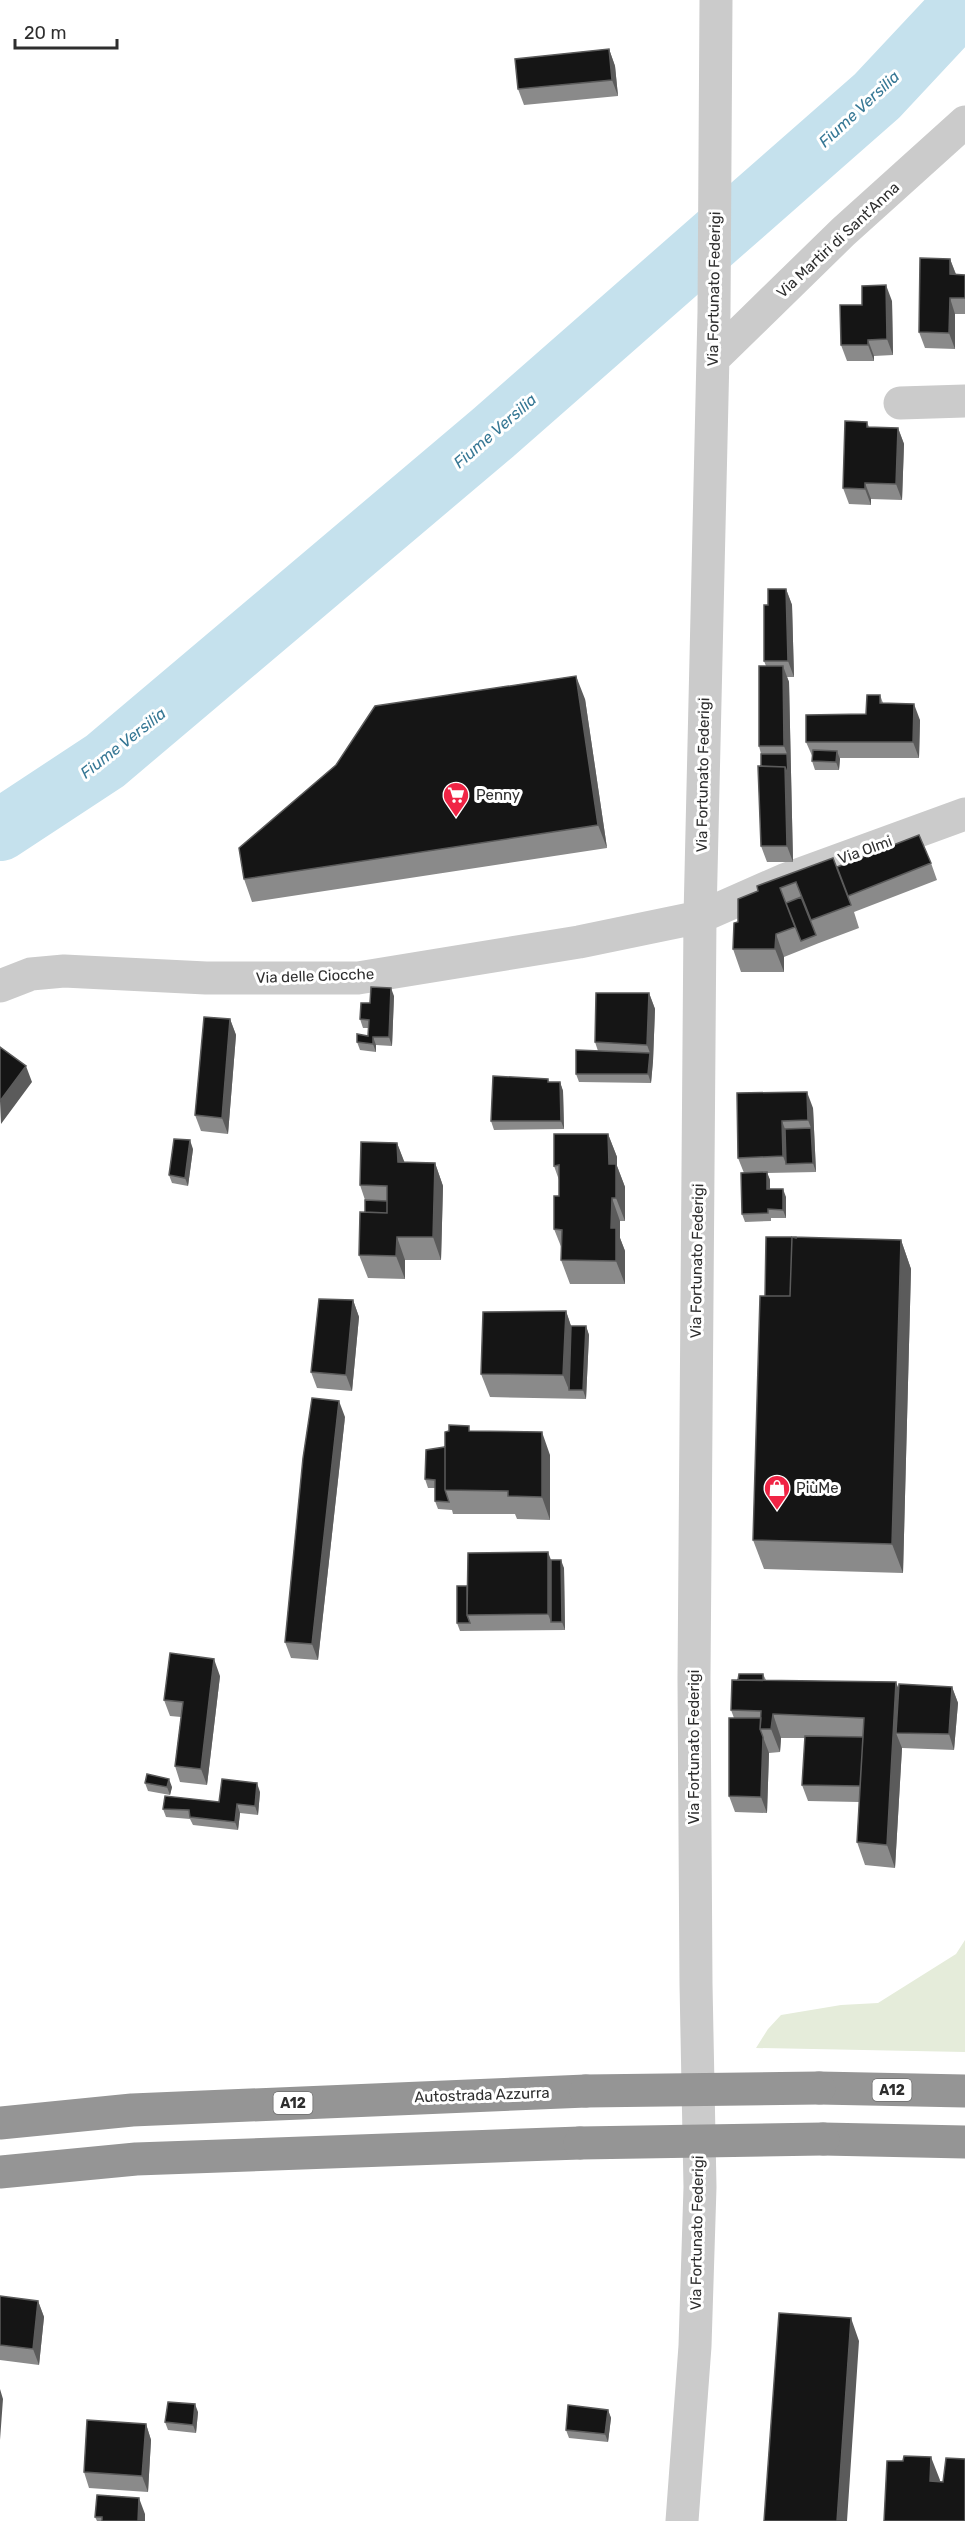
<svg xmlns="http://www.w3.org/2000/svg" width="965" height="2521" font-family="Rubik,sans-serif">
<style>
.green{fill:#e5ecda}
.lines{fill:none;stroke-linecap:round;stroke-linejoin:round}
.river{stroke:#c5e1ed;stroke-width:62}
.minor{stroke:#cbcbcb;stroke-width:33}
.highway{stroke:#959595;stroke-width:33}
.highway-bridge{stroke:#959595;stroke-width:33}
.wall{fill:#8a8a8a}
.shaded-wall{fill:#5b5b5b}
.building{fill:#151515;stroke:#5b5b5b;stroke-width:1.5}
.labels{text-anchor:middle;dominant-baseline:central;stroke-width:6;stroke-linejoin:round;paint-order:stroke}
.shield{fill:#fff;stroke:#6d6d6d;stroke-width:1.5}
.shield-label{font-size:14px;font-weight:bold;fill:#2e2e2e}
.street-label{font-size:15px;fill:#2e2e2e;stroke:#fff}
.poi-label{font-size:15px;fill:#2e2e2e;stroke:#fff;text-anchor:start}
.water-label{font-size:16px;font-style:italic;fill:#377895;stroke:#fff}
</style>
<rect width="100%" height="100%" fill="#fff"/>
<path class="green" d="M965 1940V2052L756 2048 768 2029 781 2015 841 2005 878 2003 956 1954Z"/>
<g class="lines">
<path class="river" d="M0 830 105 761 493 433 877 96 965 2"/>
<path class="minor" d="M713 359 843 232 965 122
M900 403 965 401
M0 986 31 974 64 971 206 978H358L579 942 700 917 784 880 965 814
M682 2521 695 2346 700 2187 696 1984 694 1678 700 917 714 312 716 0"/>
<path class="highway" d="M819 2088 965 2091
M0 2123 132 2110 586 2091
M823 2139 965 2142
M0 2172 136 2159 580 2143"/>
<path class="highway-bridge" d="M586 2091 819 2088
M580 2143 823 2139"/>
</g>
<path class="wall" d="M609 49 615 66 618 96 524 105 518 89Z
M950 259 956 274 965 275V314H955V349L925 348 919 332Z
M892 301 893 355 874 356V361H847L841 345Z
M867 422 869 427 898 428 904 444 902 500 871 499V505L849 504 843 488Z
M786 589 792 605 794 677H787L789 682 793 862H767L761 846V754L759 746 766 666 764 661 768 605Z
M880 695 883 703 920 720 919 758H840L839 770H815L812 761 813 758 806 742 866 714Z
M585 699 607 848 252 902 244 879Z
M931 863 937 880 854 912 859 928 819 943 784 957V972H741L733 949 738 922V899L837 867Z
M649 993 655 1009 653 1061 651 1083 579 1082 576 1074 598 1051 595 1042Z
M394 996 392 1046 376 1045V1052L360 1050 357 1042 368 1036 369 1028H363L360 1019 370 1003Z
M230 1019 236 1035 228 1134 201 1131 195 1115Z
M548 1079 549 1082H560L563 1091 564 1129 494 1130 491 1121Z
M737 1093 813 1108 816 1172 767 1173 770 1180V1189L786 1197V1218H771V1221L745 1222 742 1214 744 1173 738 1158Z
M608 1134 617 1157V1166L625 1187V1221H620V1238L625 1251V1284H570L561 1260 562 1249 554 1229 559 1196V1180L554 1166Z
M397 1143 404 1162 435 1163 443 1186 441 1260H405V1279L368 1278 359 1255 365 1212V1200L360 1185Z
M193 1149 188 1186 172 1183 169 1175Z
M797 1238 901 1240 911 1269 903 1573 764 1569 753 1540 765 1296Z
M353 1300 359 1317 352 1391 317 1388 311 1372Z
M566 1311 571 1326H586L589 1335 586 1399 490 1397 481 1374Z
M345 1417 318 1660 291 1658 285 1642Z
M471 1431 550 1455V1520L517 1519 515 1514H453L452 1510 438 1509 435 1501V1488H428L425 1479 445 1447Z
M551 1560 564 1568 565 1630 460 1631 457 1623 467 1586Z
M763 1674 766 1680 898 1688 952 1687 958 1703 954 1750 902 1748 895 1868 865 1865 857 1842 859 1802 808 1801 802 1785 805 1738H781L780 1752 769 1753 767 1813 735 1812 729 1796 734 1718 731 1710Z
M220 1676 207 1785 180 1782 175 1766 181 1717 170 1716 164 1700Z
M145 1783 172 1787 170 1795 148 1791Z
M260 1792 258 1815 240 1813 238 1830 193 1825 190 1819 166 1817 163 1809 219 1802Z
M0 2296 38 2301 44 2317 39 2365 0 2360Z
M608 2410 611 2418 608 2442 569 2438 566 2430Z
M198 2412 196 2433 168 2430 165 2422Z
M146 2424 151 2440 148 2492 89 2488 84 2472Z
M145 2514V2521H97L95 2517Z"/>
<path class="shaded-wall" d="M609 49 615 66 618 96 612 80Z
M950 259 956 275 950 274Z
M886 285 892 301 893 355 887 339Z
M950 298 955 314V349L949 333Z
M868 340 874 356V361L868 345Z
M898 428 904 444 902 500 896 484Z
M865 483 871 499V505L865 489Z
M786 589 792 605 794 677 788 661Z
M783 666 789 682 793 862 787 846 785 767 787 754 784 746Z
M576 676 585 699 607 848 598 825Z
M914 704 920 720 919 758 913 742Z
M837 751 840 759 839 770 836 762Z
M776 934 784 957V972L775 949Z
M391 988 394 996 392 1046 389 1037Z
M649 993 655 1009 653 1061 651 1083 648 1074 650 1053 647 1045Z
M230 1019 236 1035 228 1134 222 1118Z
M373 1037 376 1045V1052L373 1044Z
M26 1066 32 1082 1 1124 0 1101Z
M560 1082 563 1091 564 1129 561 1121Z
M807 1092 813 1108 816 1172 813 1163 811 1128 808 1120Z
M782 1121 788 1137 786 1164 783 1156Z
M608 1134 617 1157V1166L625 1187V1221L616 1198 609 1164Z
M190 1140 193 1149 188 1186 185 1178Z
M397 1143 406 1166 398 1162Z
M435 1163 443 1186 441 1260 433 1237Z
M767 1172 770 1180V1197L767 1189Z
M783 1189 786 1197V1218L783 1210Z
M612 1198 620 1221V1238L625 1251V1284L616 1261 611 1228Z
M397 1237 405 1260V1279L396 1256Z
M901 1240 911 1269 903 1573 892 1544Z
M353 1300 359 1317 352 1391 346 1375Z
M566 1311 574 1335 569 1390 563 1375Z
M586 1326 589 1335 586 1399 583 1390Z
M339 1401 345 1417 318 1660 312 1644Z
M542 1432 550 1455V1520L542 1497Z
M548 1552 554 1568 551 1622 548 1614Z
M561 1560 564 1568 565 1630 562 1622Z
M214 1659 220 1676 207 1785 201 1769Z
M896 1682 905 1705 896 1733 902 1748 895 1868 887 1845Z
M952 1687 958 1703 954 1750 949 1734Z
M773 1714 781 1738 780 1752 771 1729Z
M763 1737 769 1753 767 1813 761 1797Z
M169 1779 172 1787 170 1795 167 1787Z
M257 1783 260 1792 258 1815 255 1806Z
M237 1804 240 1813 238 1830 235 1822Z
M38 2301 44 2317 39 2365 33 2349Z
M851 2318 859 2341 847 2521H837Z
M0 2389 3 2399 0 2440Z
M195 2404 198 2412 196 2433 193 2425Z
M608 2410 611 2418 608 2442 605 2434Z
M146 2424 151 2440 148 2492 142 2476Z
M931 2457 940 2480 938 2504 930 2481Z
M139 2498 145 2514V2521H138Z"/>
<path class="building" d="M609 49 612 80 518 89 515 59Z
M920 258 950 259V274L965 275V298H950L949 333 919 332Z
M886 285 887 339 868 340V345H841L840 305H862V286Z
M845 421 867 422V427L898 428 896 484 865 483V489L843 488Z
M768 589H786L788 661H764V605H768Z
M759 666H783L784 746H759Z
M576 676 598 825 244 879 239 848 336 765 375 706Z
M867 695H880V703L914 704 913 742H806V715L866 714Z
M813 750 837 751 836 762 812 761Z
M761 754H787L788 775 785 767 761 766Z
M758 766 785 767 787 846H761Z
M919 835 931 863 848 896 837 867Z
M833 858 851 905 811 920 796 882 780 888 795 927 776 934 775 949H733L734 923 738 922V899L758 891 757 886Z
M801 897 816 935 801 941 786 903Z
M371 987 391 988 389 1037H373V1044L357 1042V1034L368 1036 369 1020 360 1019 361 1003H370Z
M596 993H649L647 1045 595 1042Z
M204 1017 230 1019 222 1118 195 1115Z
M0 1047 26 1066 0 1101Z
M576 1050 650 1053 648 1074H576Z
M493 1076 548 1079V1082H560L561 1121H491Z
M807 1092 808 1120 782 1121 783 1156 738 1158 737 1093Z
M811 1128 813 1163 786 1164 785 1129Z
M554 1134H608L609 1164H616V1198H612L611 1228H616V1261L561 1260 562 1230 554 1229V1196H559V1165L554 1166Z
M174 1139 190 1140 185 1178 169 1175Z
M361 1142 397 1143 398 1162 435 1163 433 1237H397L396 1256 359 1255 360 1212 387 1213V1186L360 1185Z
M767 1172V1189H783V1210L768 1209V1213L742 1214 741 1173Z
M365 1200 387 1201V1213L365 1212Z
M766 1237H796V1238L792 1237 790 1296H765Z
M792 1237 901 1240 892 1544 753 1540 760 1296H790Z
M319 1299 353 1300 346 1375 311 1372Z
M566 1311 563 1375 481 1374 483 1312Z
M571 1326H586L583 1390H569Z
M312 1398 339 1401 312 1644 285 1642 303 1458Z
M449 1425 469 1426V1431L542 1432V1497L508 1496V1491L445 1490V1432L449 1431Z
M445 1447V1490L449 1502 435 1501V1480L425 1479 426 1450Z
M548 1552V1614L467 1615 468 1553Z
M551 1560H561L562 1622H551Z
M457 1586H467V1615L470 1623H457Z
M170 1653 214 1659 201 1769 175 1766 183 1702 164 1700Z
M739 1674H763V1680H738Z
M732 1680 896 1682 887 1845 857 1842 864 1718 773 1714 771 1729H760L761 1711 731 1710Z
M899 1684 952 1687 949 1734 896 1733Z
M729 1718H761L760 1729 763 1737 761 1797 729 1796Z
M805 1736 863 1737 860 1786 802 1785Z
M147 1774 169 1779 167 1787 145 1783Z
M222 1779 257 1783 255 1806 237 1804 235 1822 190 1817 189 1810 163 1809 165 1796 219 1802Z
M0 2296 38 2301 33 2349 0 2345Z
M779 2313 851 2318 837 2521H764Z
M168 2402 195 2404 193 2425 165 2422Z
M568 2405 608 2410 605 2434 566 2430Z
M87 2420 146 2424 142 2476 84 2472Z
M904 2456 931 2457 930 2481 943 2482 946 2458 965 2459V2521H884L887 2461H903Z
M97 2495 139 2498 138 2521H102V2517H95Z"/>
<defs>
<g id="supermarket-pin" transform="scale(1.35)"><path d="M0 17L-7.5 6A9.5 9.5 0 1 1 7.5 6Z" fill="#f02445" stroke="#fff"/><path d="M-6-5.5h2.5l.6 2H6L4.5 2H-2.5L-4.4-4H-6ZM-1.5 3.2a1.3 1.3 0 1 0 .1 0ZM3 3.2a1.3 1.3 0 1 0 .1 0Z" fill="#fff"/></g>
<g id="shop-pin" transform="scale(1.35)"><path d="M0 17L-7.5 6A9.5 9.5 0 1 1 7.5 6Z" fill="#f02445" stroke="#fff"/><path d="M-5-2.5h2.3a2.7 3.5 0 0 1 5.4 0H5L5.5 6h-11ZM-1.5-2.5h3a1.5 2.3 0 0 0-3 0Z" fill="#fff"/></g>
</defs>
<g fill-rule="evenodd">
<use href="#supermarket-pin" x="456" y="795"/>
<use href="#shop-pin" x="777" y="1488"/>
</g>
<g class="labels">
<g class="shield">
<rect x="872.5" y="2079" width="39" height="22" rx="4.5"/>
<rect x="273.5" y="2092" width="39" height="22" rx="4.5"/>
</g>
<g class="shield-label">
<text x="892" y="2090">A12</text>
<text x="293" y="2103">A12</text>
</g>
<g class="street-label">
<text transform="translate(838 240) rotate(-43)">Via Martiri di Sant'Anna</text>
<text transform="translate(714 289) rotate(-89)">Via Fortunato Federigi</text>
<text transform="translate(703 775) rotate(-89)">Via Fortunato Federigi</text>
<text transform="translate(865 850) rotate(-20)">Via Olmi</text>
<text transform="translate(315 976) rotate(-2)">Via delle Ciocche</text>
<text transform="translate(697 1261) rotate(-89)">Via Fortunato Federigi</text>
<text transform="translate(694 1747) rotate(-90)">Via Fortunato Federigi</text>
<text transform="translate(482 2095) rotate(-2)">Autostrada Azzurra</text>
<text transform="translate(697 2233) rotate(-89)">Via Fortunato Federigi</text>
</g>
<g class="poi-label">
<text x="476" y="795">Penny</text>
<text x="796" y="1488">PiùMe</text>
</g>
<g class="water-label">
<text transform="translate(859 109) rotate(-43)">Fiume Versilia</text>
<text transform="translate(495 431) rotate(-41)">Fiume Versilia</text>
<text transform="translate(123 743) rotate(-38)">Fiume Versilia</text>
</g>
</g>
<path d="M15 39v9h102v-9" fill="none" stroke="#2e2e2e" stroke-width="3"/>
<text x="24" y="39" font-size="18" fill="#2e2e2e" stroke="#ffffff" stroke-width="4.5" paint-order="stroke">20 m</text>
</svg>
